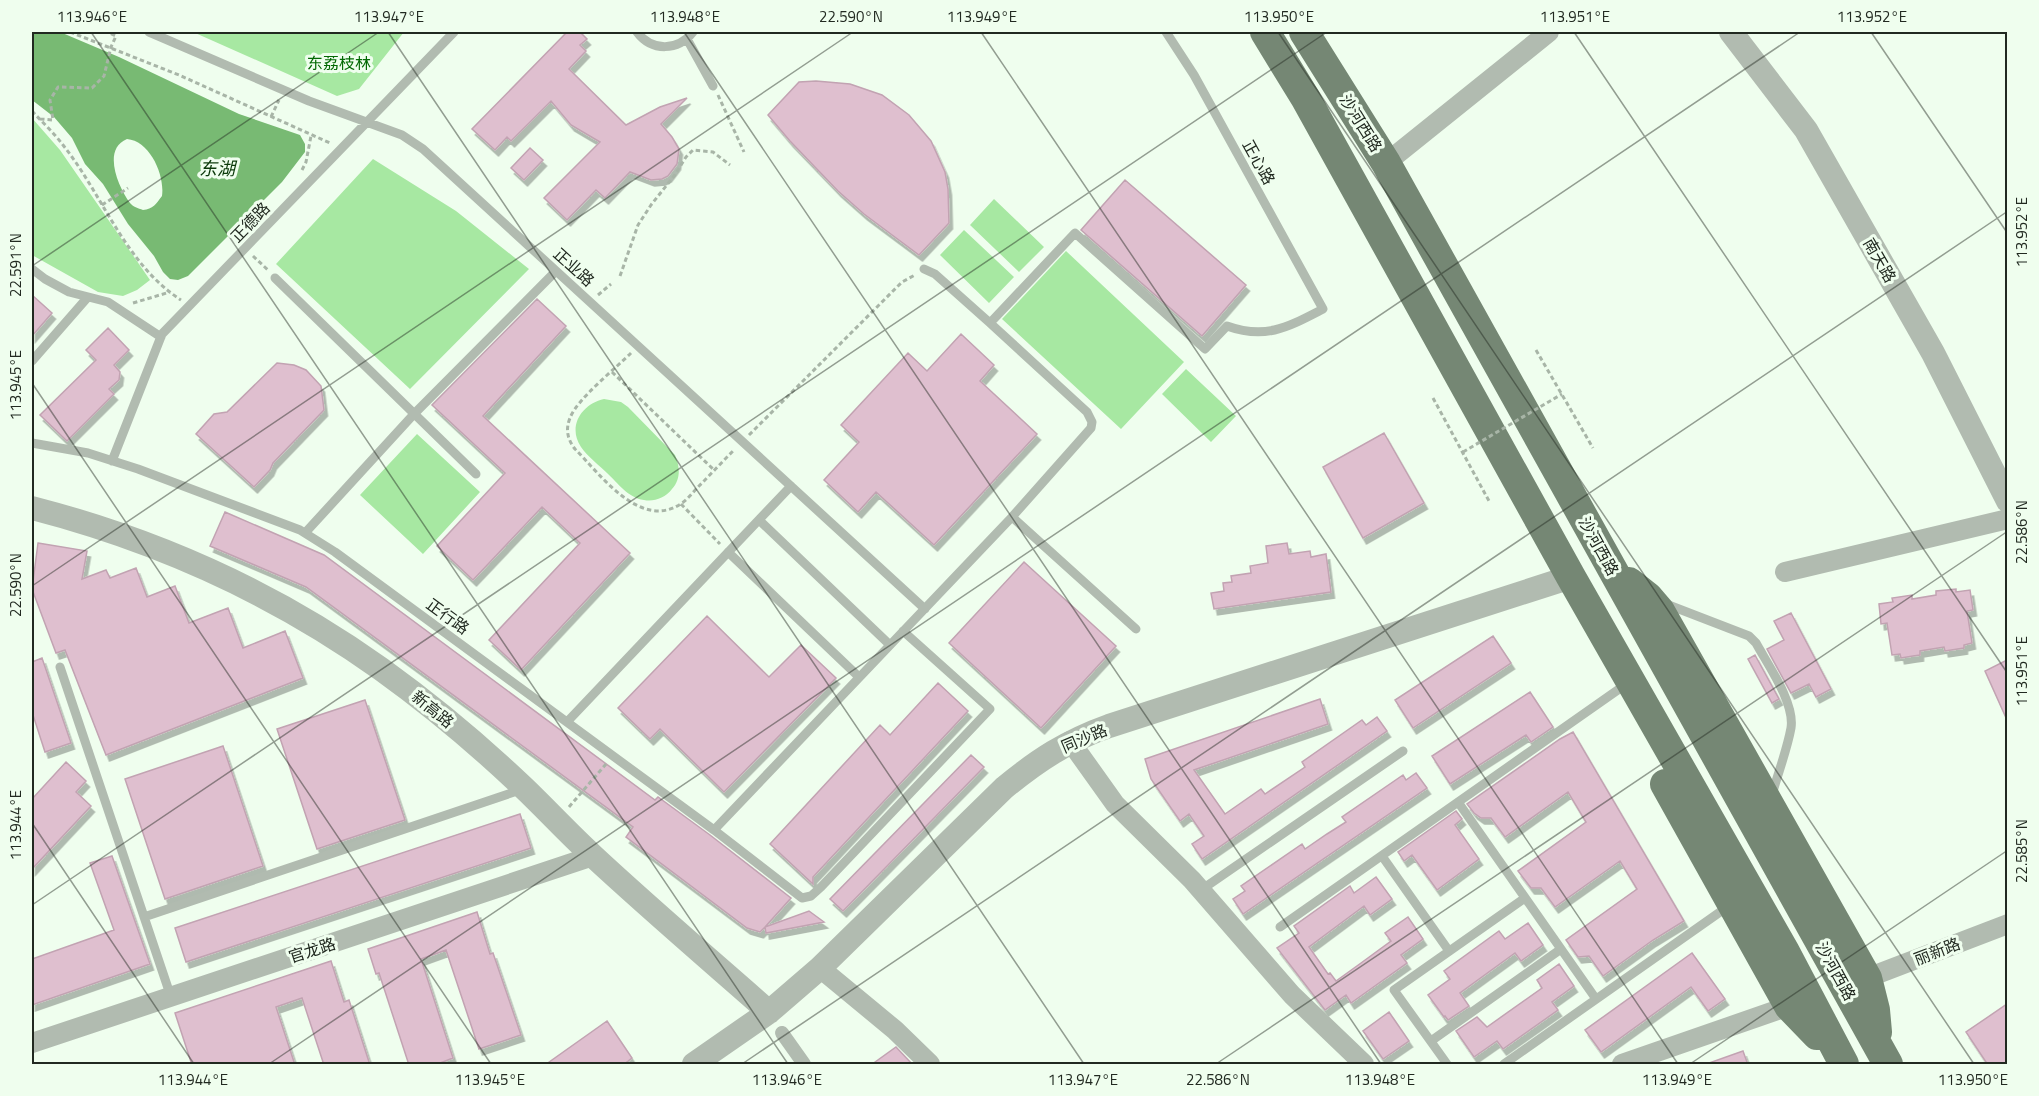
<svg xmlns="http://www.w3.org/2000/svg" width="2039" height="1096" font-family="'Titillium Web','Noto Sans SC',sans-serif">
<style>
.green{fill:#a7e8a2}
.water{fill:#78ba73;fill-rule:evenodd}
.building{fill:#dfbfcf;stroke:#c2a3b2;stroke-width:1.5;filter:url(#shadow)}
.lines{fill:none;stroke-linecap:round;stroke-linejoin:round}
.path{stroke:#a8b5a7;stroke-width:3;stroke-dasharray:4.5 3;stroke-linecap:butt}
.service{stroke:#b1bbb0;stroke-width:9}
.pedestrian{stroke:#b1bbb0;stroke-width:14}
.minor{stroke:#b1bbb0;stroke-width:20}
.tertiary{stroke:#b1bbb0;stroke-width:24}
.primary{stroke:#758774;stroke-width:30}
.path-bridge{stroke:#a8b5a7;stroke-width:3;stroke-dasharray:4.5 3;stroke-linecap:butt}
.ticks{fill:none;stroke:#212920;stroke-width:1.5;stroke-opacity:0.45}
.labels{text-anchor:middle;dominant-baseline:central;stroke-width:6;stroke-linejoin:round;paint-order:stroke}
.park-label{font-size:16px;fill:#036904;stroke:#effeee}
.street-label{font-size:16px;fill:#212920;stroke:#effeee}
.water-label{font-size:18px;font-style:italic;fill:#0a3909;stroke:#effeee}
.neatline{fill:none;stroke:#212920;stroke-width:2}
.ticks-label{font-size:15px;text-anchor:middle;fill:#212920}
</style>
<defs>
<filter id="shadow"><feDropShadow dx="3.5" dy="6" stdDeviation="0" flood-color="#0004"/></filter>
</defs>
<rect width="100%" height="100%" fill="#effeee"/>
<path class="green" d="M193 32H404L359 89 337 96Z
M32 118 60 150 150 280 137 290 123 296 98 292 32 255Z
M373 159 456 211 529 269 410 389 276 264Z
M994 199 1044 247 1019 272 970 225Z
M964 230 1014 277 989 303 940 255Z
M1066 251 1184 362 1121 429 1002 319Z
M1186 369 1236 416 1211 442 1162 394Z
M604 399 621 402 628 407 675 455C680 467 681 479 672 489 665 498 654 502 644 500 628 498 618 483 607 473 599 465 588 457 581 447 567 426 582 404 604 399Z
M417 434 480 492 423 554 360 495Z"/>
<path class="water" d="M32 32H60L119 57 239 114 300 135 305 144V152L282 182 188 276 178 280 170 279 163 272 154 256 128 224 103 184 85 164 72 138 54 117 32 100ZM127 139C150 141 165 175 162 196 156 204 153 209 143 210 138 208 133 207 130 203 118 187 102 149 127 139Z"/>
<path class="building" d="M567 32H580L587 39 580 45 586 51 569 69 626 125 660 107 687 98 661 124 672 137 679 149 677 164 668 176 662 179 651 180 630 172 605 198 596 190 567 220 544 198 600 142 571 125 551 101 511 141 507 137 495 150 472 129Z
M816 81 850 84 882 95 909 115 931 141 945 172 948 189 949 223 919 255 864 214 838 191 790 141 768 115 799 82Z
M530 148 543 160 524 180 511 168Z
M1125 180 1246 285 1202 336 1081 230Z
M32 295 52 313 32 336Z
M537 299 566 326 483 416 630 553 521 670 489 640 580 543 542 507 473 580 437 546 505 473 432 405Z
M108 328 129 350 114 365 120 372 119 380 109 389 114 394 67 441 40 415 96 360 86 350Z
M961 334 994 365 980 381 1037 434 934 545 876 492 858 512 824 480 859 442 841 425 908 353 927 371Z
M277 363 294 365 306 370 321 386 324 410 273 463 270 470 254 487 196 434 214 414 227 412Z
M1384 433 1424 503 1363 538 1323 467Z
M225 512 324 555 655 800 658 797 710 835 791 898 765 927 809 911 824 922 766 933 765 927 760 932 747 928 626 837 633 827 306 587 210 546Z
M38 543 87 551 82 579 106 570 110 578 136 568 147 597 175 586 189 623 228 608 243 648 285 631 303 678 106 755 65 650 56 653 32 589Z
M1287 543 1289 554 1310 551 1311 557 1326 554 1331 592 1214 609 1211 593 1224 591 1223 583 1232 582 1231 576 1251 573 1250 566 1268 563 1266 546Z
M1024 562 1116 646 1041 728 949 643Z
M1956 589V592L1970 590 1973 610 1967 611 1972 643 1964 645V648L1945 651 1944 647 1920 651V655L1913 656 1901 658 1900 654 1892 655 1887 623 1881 624 1879 604 1893 602 1892 598 1912 595V599L1936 595V591Z
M1791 613 1831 689 1816 697 1809 684 1791 693 1767 649 1784 640 1774 621Z
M707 616 769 677 801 645 836 678 724 792 660 729 650 739 618 708Z
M1493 636 1511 663 1413 728 1395 700Z
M1755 655 1779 699 1772 703 1748 659Z
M42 658 71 743 45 752 32 712V662Z
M2007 660V720L1985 671Z
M938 683 968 711 813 877V884L770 844 880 725 890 735Z
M1530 692 1553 727 1531 742 1526 735 1450 784 1432 756Z
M1320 699 1328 724 1194 770 1225 814 1261 789 1265 794 1305 767 1302 762 1362 720 1366 725 1377 717 1387 731 1202 859 1192 844 1204 836 1189 814 1180 821 1151 779 1145 759Z
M365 700 405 820 317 849 277 729Z
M1573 732 1684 921 1653 940 1603 976 1589 956 1578 957 1566 940 1637 889 1620 861 1555 907 1541 888H1531L1518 871 1586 822 1568 792 1505 837 1491 818H1481L1474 813 1467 804 1560 739Z
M223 746 263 866 165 899 125 779Z
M971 755 984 767 843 911 830 899Z
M66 762 86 781 76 792 91 806 32 869V799Z
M1416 773 1427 788 1243 914 1233 899 1245 891 1241 886 1302 844 1305 849 1327 834 1346 822 1342 817 1403 775 1406 780Z
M1456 811 1462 819 1455 825 1479 859 1437 890 1412 855 1404 861 1398 852Z
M520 814 531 848 186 962 175 928Z
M112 856 150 964 32 1005V959L114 930 90 863Z
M1376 877 1392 899 1370 915 1364 906 1309 947 1328 974 1330 973 1336 981 1361 963 1391 941 1385 933 1408 917 1423 939 1401 955 1407 963 1351 1003 1346 995 1325 1010 1277 948 1299 933 1294 926 1350 886 1354 893Z
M477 912 490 954 493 953 521 1035 479 1049 446 950 421 959 453 1058 435 1065H409L379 973 376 974 368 949Z
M1528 923 1543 945 1521 961 1515 953 1460 993 1469 1006 1448 1020 1445 1016 1444 1017 1428 995 1450 979 1444 971 1499 931 1505 939Z
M1692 953 1725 999 1708 1011 1691 987 1601 1052 1585 1030Z
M331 961 344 1002 349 1000 370 1065H324L302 998 276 1007 295 1065H192L175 1013Z
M1559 964 1574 986 1552 1002 1558 1010 1503 1049 1497 1041 1474 1057 1456 1031 1477 1017 1487 1027 1542 988 1537 980Z
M2007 1004V1065H1988L1966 1032Z
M1389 1012 1409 1041 1383 1059 1363 1031Z
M607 1021 632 1058 623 1065H545Z
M896 1047 913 1065H871Z
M1743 1051 1748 1065H1709V1063Z"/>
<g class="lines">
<path class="path" d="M70 32 179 75 330 143
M718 95 744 152
M32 111C42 122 54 133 63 145 103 195 125 264 181 300
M271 117 279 100
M40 119 53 120 50 100 58 87 92 88 104 76 111 47 116 36 107 32
M302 170 306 162 311 136
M102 205 128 188
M253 256 268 270
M620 276 638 225 651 205 674 176 686 157 693 150 713 152 730 165
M598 295 611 284
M133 303 170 292
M1536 350 1593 448
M631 353C615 369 577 399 570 418 565 430 568 440 575 449 600 474 641 532 682 503 688 499 693 492 698 487 710 475 722 462 734 450
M612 372 714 470
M1433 398 1489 501
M749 435 902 282 915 275
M681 504 720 544
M569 807 606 764"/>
<path class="service" d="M149 32 309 101 402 135 423 149 925 609
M637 32C652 52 678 51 693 32
M687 39 713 86
M32 269 45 279 69 292 108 302 161 337
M924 269 935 274 990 323
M275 278 476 474
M32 361 87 298
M32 443 88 453 138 469 300 530 335 552 714 830 802 898 811 896 821 887 990 709 903 631
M112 461 162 334 454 32
M1012 517 1136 629
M759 520 890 645
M305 533 414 414 556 271
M728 552 859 677
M1666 604 1749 636 1756 643C1768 665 1795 703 1791 728 1787 750 1778 773 1772 795
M60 667 171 997
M567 722 791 486
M1458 802 1596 999
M714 830 1012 517 1091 428 1092 422 1087 412 990 323 1075 233 1205 349 1227 326C1266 340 1288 327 1323 309L1194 75 1166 32
M1382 856 1449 951
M1201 890 1403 751
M144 917 523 789
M1280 927 1622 687
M1431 1041 1561 949
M1447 1064 1394 990 1525 898
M1504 1064 1730 905"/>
<path class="pedestrian" d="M782 1033 804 1064"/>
<path class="minor" d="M1386 163 1549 32
M1785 572 2008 519
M1070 741 1115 804 1192 880 1292 995 1364 1064
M820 968 895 1030 930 1064
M1867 978 2008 924
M32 1043 593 856
M1622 1064 1789 1006"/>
<path class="tertiary" d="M1731 32 1806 130 1933 353 2008 501
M32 508C156 540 276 594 381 669 431 705 479 745 524 788 547 810 569 834 592 855 650 909 710 960 769 1012
M694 1064 769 1012 820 968 1004 788C1038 760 1067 741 1109 726L1571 577"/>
<path class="primary" d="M1265 32 1306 99 1571 577 1785 952 1844 1064
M1304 32 1386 163 1888 1064
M1629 582 1648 597 1660 611 1867 978 1875 1010 1877 1032
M1665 784 1789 1006 1817 1035"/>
<path class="path-bridge" d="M1463 452 1562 394"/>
</g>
<path class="ticks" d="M91 32 788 1064M388 32 1084 1064M684 32 1381 1064M981 32 1678 1064M1278 32 1974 1064M1574 32 2008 674M1871 32 2008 234M32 266 379 32M32 383 491 1064M32 586 853 32M32 823 194 1064M32 905 1327 32M269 1064 1800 32M742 1064 2008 211M1216 1064 2008 531M1690 1064 2008 850"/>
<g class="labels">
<g class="park-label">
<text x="339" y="63">东荔枝林</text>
</g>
<g class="street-label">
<text transform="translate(1361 123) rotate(58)">沙河西路</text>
<text transform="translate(1259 162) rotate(61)">正心路</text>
<text transform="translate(250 222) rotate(-46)">正德路</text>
<text transform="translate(1880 260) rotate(60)">南天路</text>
<text transform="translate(574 267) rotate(42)">正业路</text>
<text transform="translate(1599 546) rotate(61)">沙河西路</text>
<text transform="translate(448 616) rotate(36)">正行路</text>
<text transform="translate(433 709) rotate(39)">新高路</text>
<text transform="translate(1084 738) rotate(-23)">同沙路</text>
<text transform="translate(312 950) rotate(-18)">官龙路</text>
<text transform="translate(1937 951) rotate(-21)">丽新路</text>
<text transform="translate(1836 971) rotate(61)">沙河西路</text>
</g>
<g class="water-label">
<text x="217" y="168">东湖</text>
</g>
</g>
<rect width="2039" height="1096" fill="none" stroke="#effeee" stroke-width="66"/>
<rect x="33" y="33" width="1973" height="1030" class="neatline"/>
<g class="ticks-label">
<text x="92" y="22">113.946°E</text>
<text x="389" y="22">113.947°E</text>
<text x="685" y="22">113.948°E</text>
<text x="851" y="22">22.590°N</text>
<text x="982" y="22">113.949°E</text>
<text x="1279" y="22">113.950°E</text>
<text x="1575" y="22">113.951°E</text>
<text x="1872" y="22">113.952°E</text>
<text transform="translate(2022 232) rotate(-90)" y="5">113.952°E</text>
<text transform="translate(16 265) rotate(-90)" y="5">22.591°N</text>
<text transform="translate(16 385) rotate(-90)" y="5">113.945°E</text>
<text transform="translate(2022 532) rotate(-90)" y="5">22.586°N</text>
<text transform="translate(16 585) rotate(-90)" y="5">22.590°N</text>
<text transform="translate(2022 671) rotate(-90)" y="5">113.951°E</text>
<text transform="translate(16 825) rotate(-90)" y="5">113.944°E</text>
<text transform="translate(2022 851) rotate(-90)" y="5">22.585°N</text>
<text x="193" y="1085">113.944°E</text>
<text x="490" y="1085">113.945°E</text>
<text x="787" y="1085">113.946°E</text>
<text x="1083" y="1085">113.947°E</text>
<text x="1218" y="1085">22.586°N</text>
<text x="1380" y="1085">113.948°E</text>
<text x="1677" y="1085">113.949°E</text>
<text x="1973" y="1085">113.950°E</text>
</g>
</svg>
